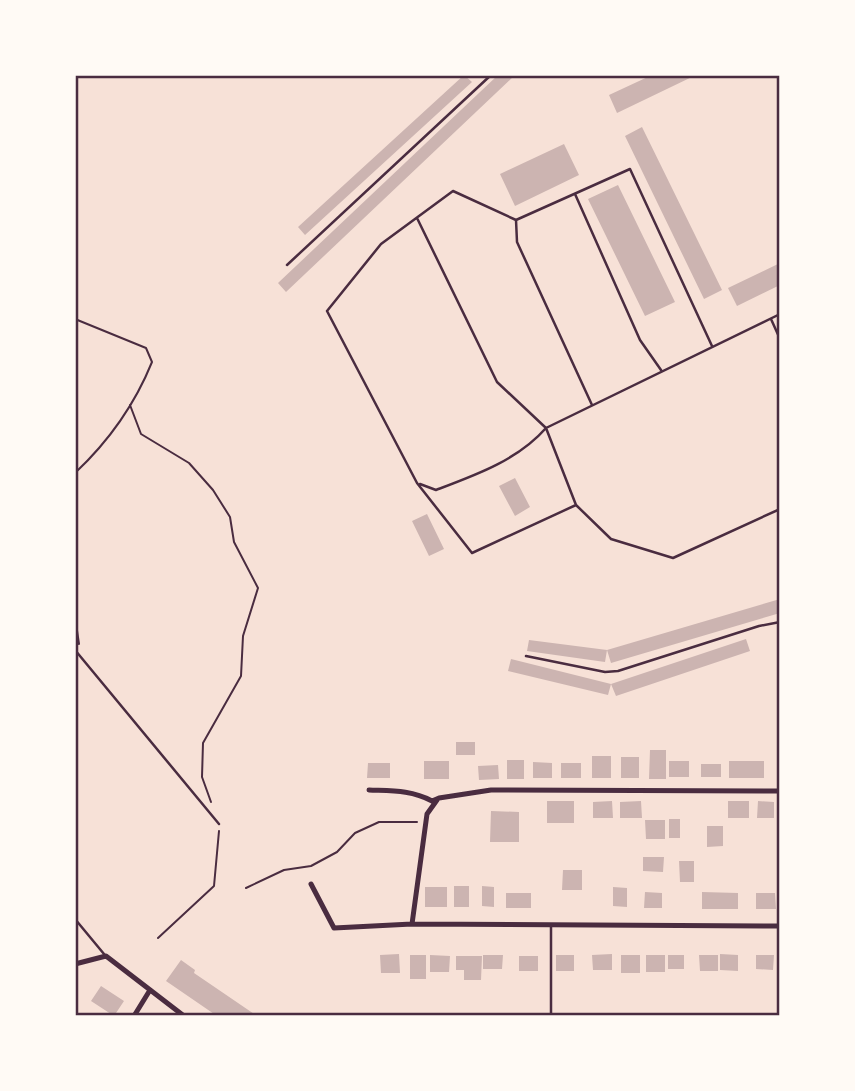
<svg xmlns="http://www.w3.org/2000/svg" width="855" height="1091" font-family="'Golos Text',sans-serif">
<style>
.building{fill:#ccb4b1}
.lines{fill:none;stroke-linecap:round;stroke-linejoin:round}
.path{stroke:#4a2c40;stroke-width:2}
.service{stroke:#4a2c40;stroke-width:2.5}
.minor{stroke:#4a2c40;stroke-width:5}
.neatline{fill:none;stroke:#4a2c40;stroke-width:2.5}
</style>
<rect width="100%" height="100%" fill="#f7e1d7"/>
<path class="building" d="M464 75 472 82 305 235 298 227Z
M498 75H515L286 292 278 283Z
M652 75H696L617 113 609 95Z
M642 127 722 290 704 299 625 136Z
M564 144 579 175 515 206 500 174Z
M618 185 675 302 645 316 588 199Z
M780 263V285L737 306 728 288Z
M515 478 530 507 515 516 499 486Z
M427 514 444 549 429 556 412 521Z
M780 599V613L611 663 607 650Z
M746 639 750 651 616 696 611 684 608 695 508 671 511 659 611 684Z
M529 640 607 650 605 662 527 651Z
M456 742H475V755H456Z
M650 750H666V779H649Z
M592 756H611V778H592Z
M621 757H639V778H621Z
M507 760H524V779H507Z
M424 761H449V779H424Z
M669 761H689V777H669Z
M729 761H764V778H729Z
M533 762 552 763V778H533Z
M368 763H390V778H367Z
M561 763H581V778H561Z
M701 764H721V777H701Z
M498 765 499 779 479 780 478 766Z
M547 801H574V823H547Z
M612 801 613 818H593V802Z
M641 801 642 818H620V802Z
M728 801H749V818H728Z
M758 801 774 802V818H757Z
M491 811 519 812V842H490Z
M669 819H680V838H669Z
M645 820H665V839H646Z
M707 826H723V846L707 847Z
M643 857H664L663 872 643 871Z
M679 861H694V882H680Z
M563 870H582V890H562Z
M454 886H469V907H454Z
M482 886 494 887V907L482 906Z
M425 887H447V907H425Z
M613 887 627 888V907L613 906Z
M645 892 662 893V908H644Z
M702 892 738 893V909H702Z
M506 893H531V908H506Z
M756 893H775L776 909H756Z
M399 954 400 973H381L380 955Z
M612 954V970H593L592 955Z
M720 954 738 955V971L720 970Z
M410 955H426V979H410Z
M430 955 450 956 449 972H430Z
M483 955H503L502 969H483Z
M556 955H574V971H556Z
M621 955H640V973H621Z
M646 955H665V972H646Z
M668 955H684V969H668Z
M699 955H718V971H700Z
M756 955H774L773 970 756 969Z
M456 956H482L481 980H464V970H456Z
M519 956H538V971H519Z
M181 960 195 970 194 973 257 1016H217L166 981Z
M101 986 124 1001 114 1016 91 1001Z"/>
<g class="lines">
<path class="path" d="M75 319 146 348 152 362C135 404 108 442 75 473
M130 405 141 434 189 463 213 490 230 517 234 542 258 588 243 636 241 676 203 743 202 777 211 802
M75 617 79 644
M246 888 284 870 311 866 337 852 355 833 379 822H417
M158 938 214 886 219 831"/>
<path class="service" d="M575 194 640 340 661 370
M417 218 497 382 546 428C518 460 476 475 436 490L420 484
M516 220 517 242 592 405
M287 265 491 75
M771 319 780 339
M712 346 630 169 516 220 453 191 381 244 327 311 417 483 472 553 576 505 546 428 780 314
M576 505 611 539 673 558 780 509
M75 650 219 824
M526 656 605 672 618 671 759 626 780 622
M75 919 104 954
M551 925V1016"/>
<path class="minor" d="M369 790C392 791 411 790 432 801L439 798 491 790 780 791
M311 884 334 928 412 924 780 926
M412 924 427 814 437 800
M75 964 106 956 184 1016
M134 1016 150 990"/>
</g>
<rect width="855" height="1091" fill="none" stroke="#fffaf5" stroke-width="154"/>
<rect x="77" y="77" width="701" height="937" class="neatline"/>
</svg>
